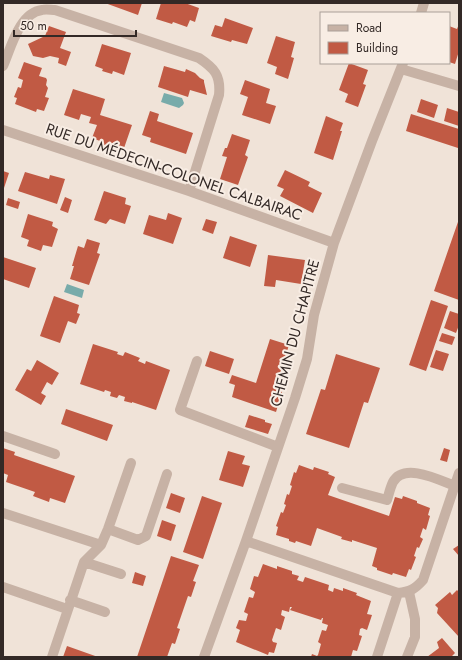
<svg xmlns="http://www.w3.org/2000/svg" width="462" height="660" font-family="Jost,sans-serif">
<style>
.water{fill:#78abaa}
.building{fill:#c15a44}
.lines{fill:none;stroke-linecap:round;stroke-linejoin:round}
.minor{stroke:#c7b2a5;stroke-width:10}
.labels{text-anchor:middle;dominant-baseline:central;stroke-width:4;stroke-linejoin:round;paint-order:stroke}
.street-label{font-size:15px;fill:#332926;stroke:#f8ede4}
</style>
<rect width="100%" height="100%" fill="#f0e3d8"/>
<path class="water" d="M164 93 182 98 184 103 183 105 179 108 161 102Z
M67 284 84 290 82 298 64 292Z"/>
<path class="building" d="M105 3H142L138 15Z
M161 3H185L199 8 195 22 190 20 187 27 173 22 172 24 156 19Z
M225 18 253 28 247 44 232 40 231 42 211 36 215 25 222 27Z
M459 24V51L455 64 449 62V26L457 29Z
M49 26 66 32 60 48 71 52 66 66 58 63 59 58 50 56 43 58 33 56 28 44 45 36Z
M276 36 295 42 291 57 294 58 288 79 275 74 277 67 267 63Z
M102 44 131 53 124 75 113 71 112 74 102 71 103 69 95 66Z
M24 62 42 68 39 76 46 78 47 80 46 85 48 88 45 97 49 98 44 111 37 109 36 112 15 104 17 98 14 97 18 87 21 88 23 80 18 78Z
M349 63 368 70 363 84 366 85 358 107 345 102 348 94 339 90Z
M164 66 185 72 186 69 195 73 200 78 204 80V82L207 95 190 90 188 97 158 87Z
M245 80 270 89 266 103 276 106 270 124 242 115 248 97 240 94Z
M73 89 105 99 100 115 132 125 123 151 99 144 100 141 92 138 97 125 89 123 91 117 81 114 79 120 64 115Z
M421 99 438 105 434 118 417 112Z
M447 108 459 112V126L444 121Z
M150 111 159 114 157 121 193 133 186 154 150 142 151 138 142 135Z
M411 114 459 129 458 148 406 131Z
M326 116 343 123 340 131H342L333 160 314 153Z
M232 134 250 140 245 155 248 157 238 185 220 179 227 157 222 156 225 148H227Z
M285 170 310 182 308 186 322 193 313 213 280 196 284 189 277 186Z
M3 171 9 173 3 191Z
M25 172 49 179 50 175 65 179 57 204 18 191Z
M104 191 126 198 125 204 131 206 125 224 110 219 106 224 94 220Z
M65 197 72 200 68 213 60 210Z
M8 198 20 202 18 209 6 205Z
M168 213 182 218 173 244 143 234 149 215 166 220Z
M28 214 53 222 52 226 58 229 52 247 43 245 41 251 27 246 29 240 21 237Z
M206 219 217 222 213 234 202 230Z
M459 219V300L434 291Z
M230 236 257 245 250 267 223 258Z
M87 239 100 243 97 253 100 254 89 285 70 279 74 266H72L78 246 84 248Z
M268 255 305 260 301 284 276 280 275 287 264 286Z
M3 257 36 268 29 288 3 279Z
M54 296 79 305 77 313 80 314 76 324 68 321 60 343 40 336Z
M431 300 448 306 426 371 409 365Z
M450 311 459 314V325L456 333 444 328Z
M442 333 455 337 452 345 439 341Z
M270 339 289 345 275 389 282 392 276 412 232 397 235 385 229 383 232 375 256 383Z
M93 344 118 352 117 354 123 356 125 352 140 358 138 361 145 364 146 361 170 370 156 410 132 402V403L124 401 125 397 119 395 117 398 110 396 111 392 105 390 104 392 80 384Z
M436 350 449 354 443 371 430 367Z
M210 351 234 359 229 374 205 366Z
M336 354 380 368 368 403 364 402 349 448 306 434 321 389 325 390Z
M37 360 59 373 52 385 47 382 41 393 46 396 41 405 15 390 27 369 31 371Z
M66 409 113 425 107 441 61 424Z
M249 415 265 420V422L272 424 268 434 245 427Z
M3 448 15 452 14 455 75 476 65 503 50 498 49 502 33 496 35 492 6 482 8 475 3 473Z
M444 448 450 450 447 462 440 460Z
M228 451 245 456 242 464 250 466 243 487 219 480Z
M299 465 313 470 314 467 329 472 328 474 335 477 328 495 389 516 395 497 402 499 403 496 417 501V503L430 508 428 515 430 516 426 530 423 528 420 537 423 539 419 548 417 547 414 556 416 557 411 570 409 569 406 577 393 573 392 575 377 570V568L372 566 377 548 352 540V542L341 539 342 537 317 528 311 546 296 541 295 543 289 541V539L276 535 278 527 276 526 281 512 283 513 286 505 284 504 287 494 289 495 292 486 290 485 294 472 296 473Z
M171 493 185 498 180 513 166 508Z
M202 496 222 503 203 559 183 552Z
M162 520 176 525 171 541 157 536Z
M459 545V556L453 549Z
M171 556 199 565 193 581 196 582 191 597 188 596 177 628 180 629 175 644 172 643 167 657H137Z
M263 564 277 569V566L292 571V574L299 576 297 580 303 582 305 577 329 585 328 590 333 592 334 588 343 591V588L357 593 356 595 371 601 367 614 372 615 367 630 362 628 360 629 359 635 362 636 357 651 353 650 351 657H311L312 654 317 656 318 655 321 644 318 642 322 630 326 631 328 625 322 623 323 618H322L321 620 290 610 292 607H290L289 612 282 610 281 615 285 617 281 630 276 628 272 640 273 642 277 643 274 653 269 652 268 655 236 642 240 630 236 628 239 620 246 621 248 614 244 612 249 597 253 598 255 592 250 589 254 576 258 577Z
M135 572 146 576 143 586 132 583Z
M457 590 459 592V637L437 613 438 608 435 605 450 592 452 595Z
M442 638 455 653 452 656 453 657H427L439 648 437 642Z
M67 646 98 657H63Z"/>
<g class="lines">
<path class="minor" d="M421 13 424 3
M3 66C11 48 19 13 42 10 46 9 51 10 55 10L199 58C214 68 221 75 219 95L189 191
M401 69 459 86
M3 130 189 191 334 243
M197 361 180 410 278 447
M3 436 55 454
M342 488 387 500C389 494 390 488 393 482 404 462 439 480 455 486
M3 513 101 545
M108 529 138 540 146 536 167 474
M246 541 398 593C410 592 415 589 423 580L459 473
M84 562 121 574
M3 587 67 609
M70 600 105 612
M52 657 84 562 101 545 108 529 131 463
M204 657 246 541 295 398 307 359 314 315 334 243 372 141 403 63
M377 657 398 593
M407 657 415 637V619L409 592"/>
</g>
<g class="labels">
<g class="street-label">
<text transform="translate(174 172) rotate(19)">RUE DU MÉDECIN-COLONEL CALBAIRAC</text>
<text transform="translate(295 333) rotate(-75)">CHEMIN DU CHAPITRE</text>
</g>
</g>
<rect width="462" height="660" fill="none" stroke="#332926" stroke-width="8"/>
<rect x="320" y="12" width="130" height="52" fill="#f8ede4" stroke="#a99f98"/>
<rect x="328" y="25" width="20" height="6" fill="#c7b2a5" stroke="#a99f98"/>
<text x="356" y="32" font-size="12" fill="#332926">Road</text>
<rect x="328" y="42" width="20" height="12" fill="#c15a44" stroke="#a99f98"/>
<text x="356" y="52" font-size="12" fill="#332926">Building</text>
<path d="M14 30v6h122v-6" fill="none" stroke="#332926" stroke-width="2"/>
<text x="20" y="30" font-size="12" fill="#332926" stroke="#f8ede4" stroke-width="3" paint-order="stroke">50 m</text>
</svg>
